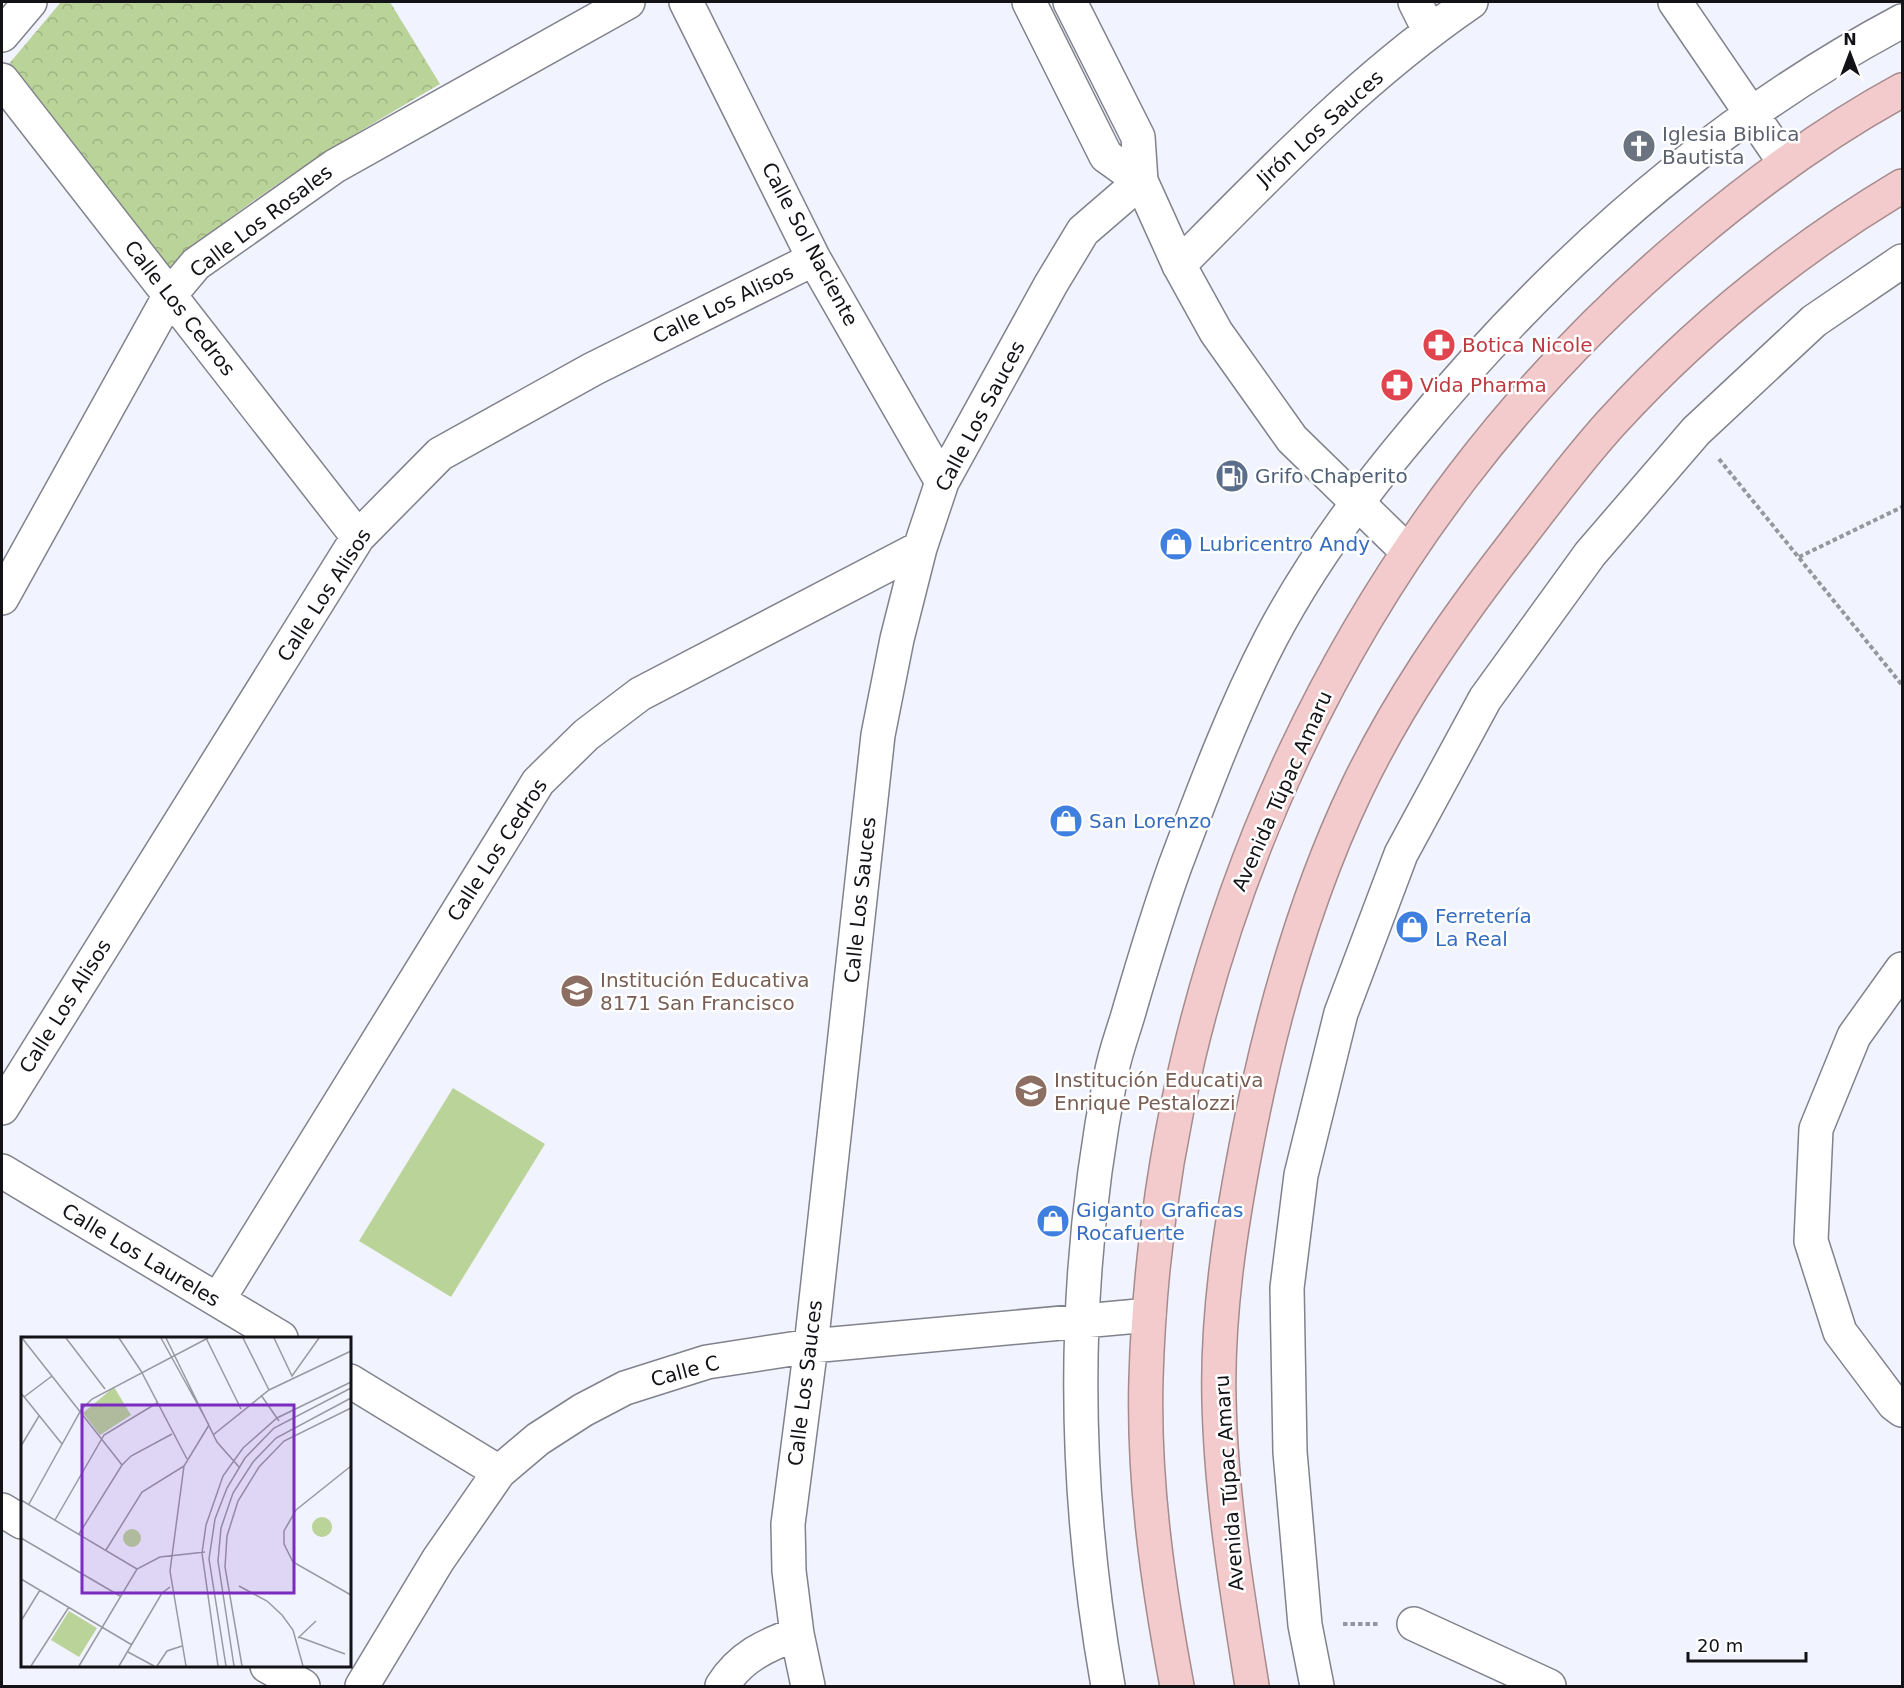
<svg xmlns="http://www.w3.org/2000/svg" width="1904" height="1688" font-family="'DejaVu Sans',sans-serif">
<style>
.green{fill:#bad398}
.park{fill:url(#park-crowns)}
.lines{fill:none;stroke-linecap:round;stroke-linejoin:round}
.street-casing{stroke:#80828c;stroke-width:36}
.secondary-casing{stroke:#80828c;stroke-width:36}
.highway-casing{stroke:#a58b8d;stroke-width:36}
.path{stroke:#95969e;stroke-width:4;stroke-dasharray:4.5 3;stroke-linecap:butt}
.street{stroke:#fff;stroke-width:33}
.secondary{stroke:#fff;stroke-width:33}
.highway{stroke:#f4cbcd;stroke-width:33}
.labels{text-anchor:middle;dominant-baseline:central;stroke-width:5;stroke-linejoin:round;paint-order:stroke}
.street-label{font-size:20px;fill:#131317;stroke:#fff}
.worship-label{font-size:20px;fill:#5b616d;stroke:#fff;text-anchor:start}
.health-label{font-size:20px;fill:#be3a42;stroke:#fff;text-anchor:start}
.service-label{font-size:20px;fill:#4e5e75;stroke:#fff;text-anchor:start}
.shop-label{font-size:20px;fill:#366cbe;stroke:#fff;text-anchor:start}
.education-label{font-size:20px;fill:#785e54;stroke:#fff;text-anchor:start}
.inset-road{fill:none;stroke:#9899a2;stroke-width:1.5}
.view{fill:#7b2cbf;fill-opacity:0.15;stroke:#7b2cbf;stroke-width:3}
.inset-edge{fill:none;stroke:#131317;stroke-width:3}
</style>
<defs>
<pattern id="park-crowns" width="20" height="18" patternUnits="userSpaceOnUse" patternTransform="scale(1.5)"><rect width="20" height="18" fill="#bad398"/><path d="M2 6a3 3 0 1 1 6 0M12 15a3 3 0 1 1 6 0" fill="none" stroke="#9fb482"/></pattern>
</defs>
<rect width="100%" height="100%" fill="#f1f3fe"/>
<path class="green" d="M453 1088 545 1144 451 1297 359 1241Z"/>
<path class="park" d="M61 2H390L440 84C345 139 250 196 167 269L8 65Z"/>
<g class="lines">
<g class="street-casing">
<path id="street" d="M686 2 814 259 942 482
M1415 2 1429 30
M1675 2 1785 163
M2 35 30 2
M2 80 358 537
M1179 265C1271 172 1363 76 1471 2
M2 598 170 295 196 264 335 166 628 2
M1902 969 1854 1036 1816 1129 1811 1241 1840 1332 1894 1404 1902 1410
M2 1108 358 537 440 454 593 369 814 259
M2 1171 281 1338
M218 1300 538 782 586 735 640 694 920 548
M350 1381 499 1472
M2 1510 22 1522
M1414 1624 1549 1686
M267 1666 303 1686
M362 1686 438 1560 499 1472 538 1439 583 1410 625 1388 707 1362 811 1346 1149 1315
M722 1686C740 1657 766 1645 797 1634
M808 1686 797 1634 789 1571 788 1524 811 1346 878 735 897 639 920 548 942 482 1051 284 1083 231 1141 181
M1108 1686C1072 1484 1071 1277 1111 1075 1115 1052 1124 1030 1130 1008 1144 960 1158 913 1175 866 1204 789 1233 711 1271 638 1310 564 1359 497 1412 434 1548 269 1712 122 1902 21
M1317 1686 1305 1625 1290 1452 1287 1288 1301 1175 1341 1013 1401 854 1485 699 1590 554 1696 431 1814 321 1902 261"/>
</g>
<g class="secondary-casing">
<path id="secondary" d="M1029 2 1106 156 1141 181
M1070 2 1138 137 1141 181 1179 265 1216 332 1292 439 1408 552"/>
</g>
<g class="highway-casing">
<path id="highway" d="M1177 1686C1158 1585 1143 1482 1146 1378 1159 941 1351 523 1687 241 1754 184 1825 132 1902 90
M1252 1686C1237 1592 1221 1496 1219 1400 1217 1316 1230 1230 1246 1147 1269 1026 1303 901 1357 788 1398 703 1450 627 1507 553 1541 509 1574 464 1611 423 1696 330 1795 250 1902 186"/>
</g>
<path class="path" d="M1719 459 1902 685
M1799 557 1902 507
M1343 1624H1378"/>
<use href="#street" class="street"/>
<use href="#secondary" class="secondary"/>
<use href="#highway" class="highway"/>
</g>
<defs>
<g id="church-disc" transform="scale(1.725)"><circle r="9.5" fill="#6b7280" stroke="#fff"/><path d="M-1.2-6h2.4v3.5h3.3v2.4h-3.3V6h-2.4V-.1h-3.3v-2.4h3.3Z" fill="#fff"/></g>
<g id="pharmacy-disc" transform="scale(1.725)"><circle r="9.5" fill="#e0444e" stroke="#fff"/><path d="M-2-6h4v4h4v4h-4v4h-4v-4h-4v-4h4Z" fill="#fff"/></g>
<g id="fuel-disc" transform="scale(1.725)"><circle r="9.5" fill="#5c6f8a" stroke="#fff"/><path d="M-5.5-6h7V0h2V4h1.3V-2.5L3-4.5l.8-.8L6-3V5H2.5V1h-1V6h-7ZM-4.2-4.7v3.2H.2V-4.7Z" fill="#fff"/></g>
<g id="shop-disc" transform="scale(1.725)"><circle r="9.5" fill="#3f7fe0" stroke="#fff"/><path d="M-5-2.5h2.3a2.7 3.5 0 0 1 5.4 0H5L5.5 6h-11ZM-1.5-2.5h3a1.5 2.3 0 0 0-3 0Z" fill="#fff"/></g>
<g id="school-disc" transform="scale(1.725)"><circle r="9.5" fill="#8d6e63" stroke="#fff"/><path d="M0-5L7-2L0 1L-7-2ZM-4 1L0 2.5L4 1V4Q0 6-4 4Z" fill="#fff"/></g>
</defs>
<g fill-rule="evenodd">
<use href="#church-disc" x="1639" y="146"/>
<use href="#pharmacy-disc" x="1439" y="345"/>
<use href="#pharmacy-disc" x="1397" y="385"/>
<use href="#fuel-disc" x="1232" y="476"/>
<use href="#shop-disc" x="1176" y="544"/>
<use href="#shop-disc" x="1066" y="821"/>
<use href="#shop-disc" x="1412" y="927"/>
<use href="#school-disc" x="577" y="991"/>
<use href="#school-disc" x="1031" y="1091"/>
<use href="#shop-disc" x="1053" y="1221"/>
</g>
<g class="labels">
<g class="street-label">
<text transform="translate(1320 128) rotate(-42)">Jirón Los Sauces</text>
<text transform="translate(261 221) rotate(-37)">Calle Los Rosales</text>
<text transform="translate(810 244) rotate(62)">Calle Sol Naciente</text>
<text transform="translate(723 304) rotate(-26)">Calle Los Alisos</text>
<text transform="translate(180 308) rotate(52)">Calle Los Cedros</text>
<text transform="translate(980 416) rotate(-62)">Calle Los Sauces</text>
<text transform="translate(324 595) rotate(-57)">Calle Los Alisos</text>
<text transform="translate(1282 791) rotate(-66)">Avenida Túpac Amaru</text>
<text transform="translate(497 850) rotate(-57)">Calle Los Cedros</text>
<text transform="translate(860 900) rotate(-84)">Calle Los Sauces</text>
<text transform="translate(65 1006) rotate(-58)">Calle Los Alisos</text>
<text transform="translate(141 1255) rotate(31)">Calle Los Laureles</text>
<text transform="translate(685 1371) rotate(-15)">Calle C</text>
<text transform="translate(805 1383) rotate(-83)">Calle Los Sauces</text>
<text transform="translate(1229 1483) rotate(-94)">Avenida Túpac Amaru</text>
</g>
<g class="worship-label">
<text x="1662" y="134">Iglesia Biblica<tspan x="1662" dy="23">Bautista</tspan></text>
</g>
<g class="health-label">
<text x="1462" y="345">Botica Nicole</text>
<text x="1420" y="385">Vida Pharma</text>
</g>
<g class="service-label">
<text x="1255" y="476">Grifo Chaperito</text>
</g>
<g class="shop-label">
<text x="1199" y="544">Lubricentro Andy</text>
<text x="1089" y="821">San Lorenzo</text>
<text x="1435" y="916">Ferretería<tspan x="1435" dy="23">La Real</tspan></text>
<text x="1076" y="1210">Giganto Graficas<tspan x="1076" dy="23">Rocafuerte</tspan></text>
</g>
<g class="education-label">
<text x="600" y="980">Institución Educativa<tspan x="600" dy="23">8171 San Francisco</tspan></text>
<text x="1054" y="1080">Institución Educativa<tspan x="1054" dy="23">Enrique Pestalozzi</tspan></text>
</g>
</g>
<g transform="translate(21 1337)">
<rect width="330" height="330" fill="#f1f3fe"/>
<path d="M291 190a10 10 0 1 1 20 0a10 10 0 1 1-20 0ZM102 201a9 9 0 1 1 18 0a9 9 0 1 1-18 0Z" fill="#bad398"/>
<path d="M93 50 110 78 79 98 62 76ZM48 274 76 291 58 320 30 303Z" fill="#bad398"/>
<path class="inset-road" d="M1 1 101 128M45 1 84 52M98 1 120 34 166 122M140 1 188 88M145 1 196 105 218 130M185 1 220 72M222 1 248 53M253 1 271 39 298 1M0 56 41 107M240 58 258 84M3 60 31 39M192 98 248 53 330 14M0 109 18 79M330 129 275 173 263 194V207L272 225 330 258M0 163 116 232M8 167 60 73 71 62 187 1M34 183 83 98 136 66M58 197 101 128 110 119 151 97M0 201 99 259M85 213 121 155 163 129M0 242 111 308M218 249 246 264 261 278 272 293 282 329M0 284 19 253M278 300 324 317M277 301 295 284M107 315 133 329M10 329 48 270M58 329 116 232 139 220 184 215M98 329 141 256 149 250M136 329 146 314 161 309M165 329 149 234 163 129 188 88M197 329 181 216 185 188 202 139 222 111 256 81 330 45M205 329 188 222 194 182 206 151 224 121 253 91 330 51M213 329 197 224 200 191 212 156 232 125 255 101 330 61M221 329 204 230 206 199 217 164 238 130 263 104 330 71"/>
<path class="view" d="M61 68H273V256H61Z"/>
<rect width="330" height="330" class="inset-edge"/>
</g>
<rect width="1904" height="1688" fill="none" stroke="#131317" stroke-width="6"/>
<g transform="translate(1850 54)" stroke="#ffffff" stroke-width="4.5" paint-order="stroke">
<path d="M0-4.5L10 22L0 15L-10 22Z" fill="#131317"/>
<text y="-9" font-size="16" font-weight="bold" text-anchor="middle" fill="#131317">N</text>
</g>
<path d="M1688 1652v9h118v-9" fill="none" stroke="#131317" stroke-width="3"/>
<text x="1697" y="1652" font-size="18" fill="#131317" stroke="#ffffff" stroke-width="4.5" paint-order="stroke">20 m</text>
</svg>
